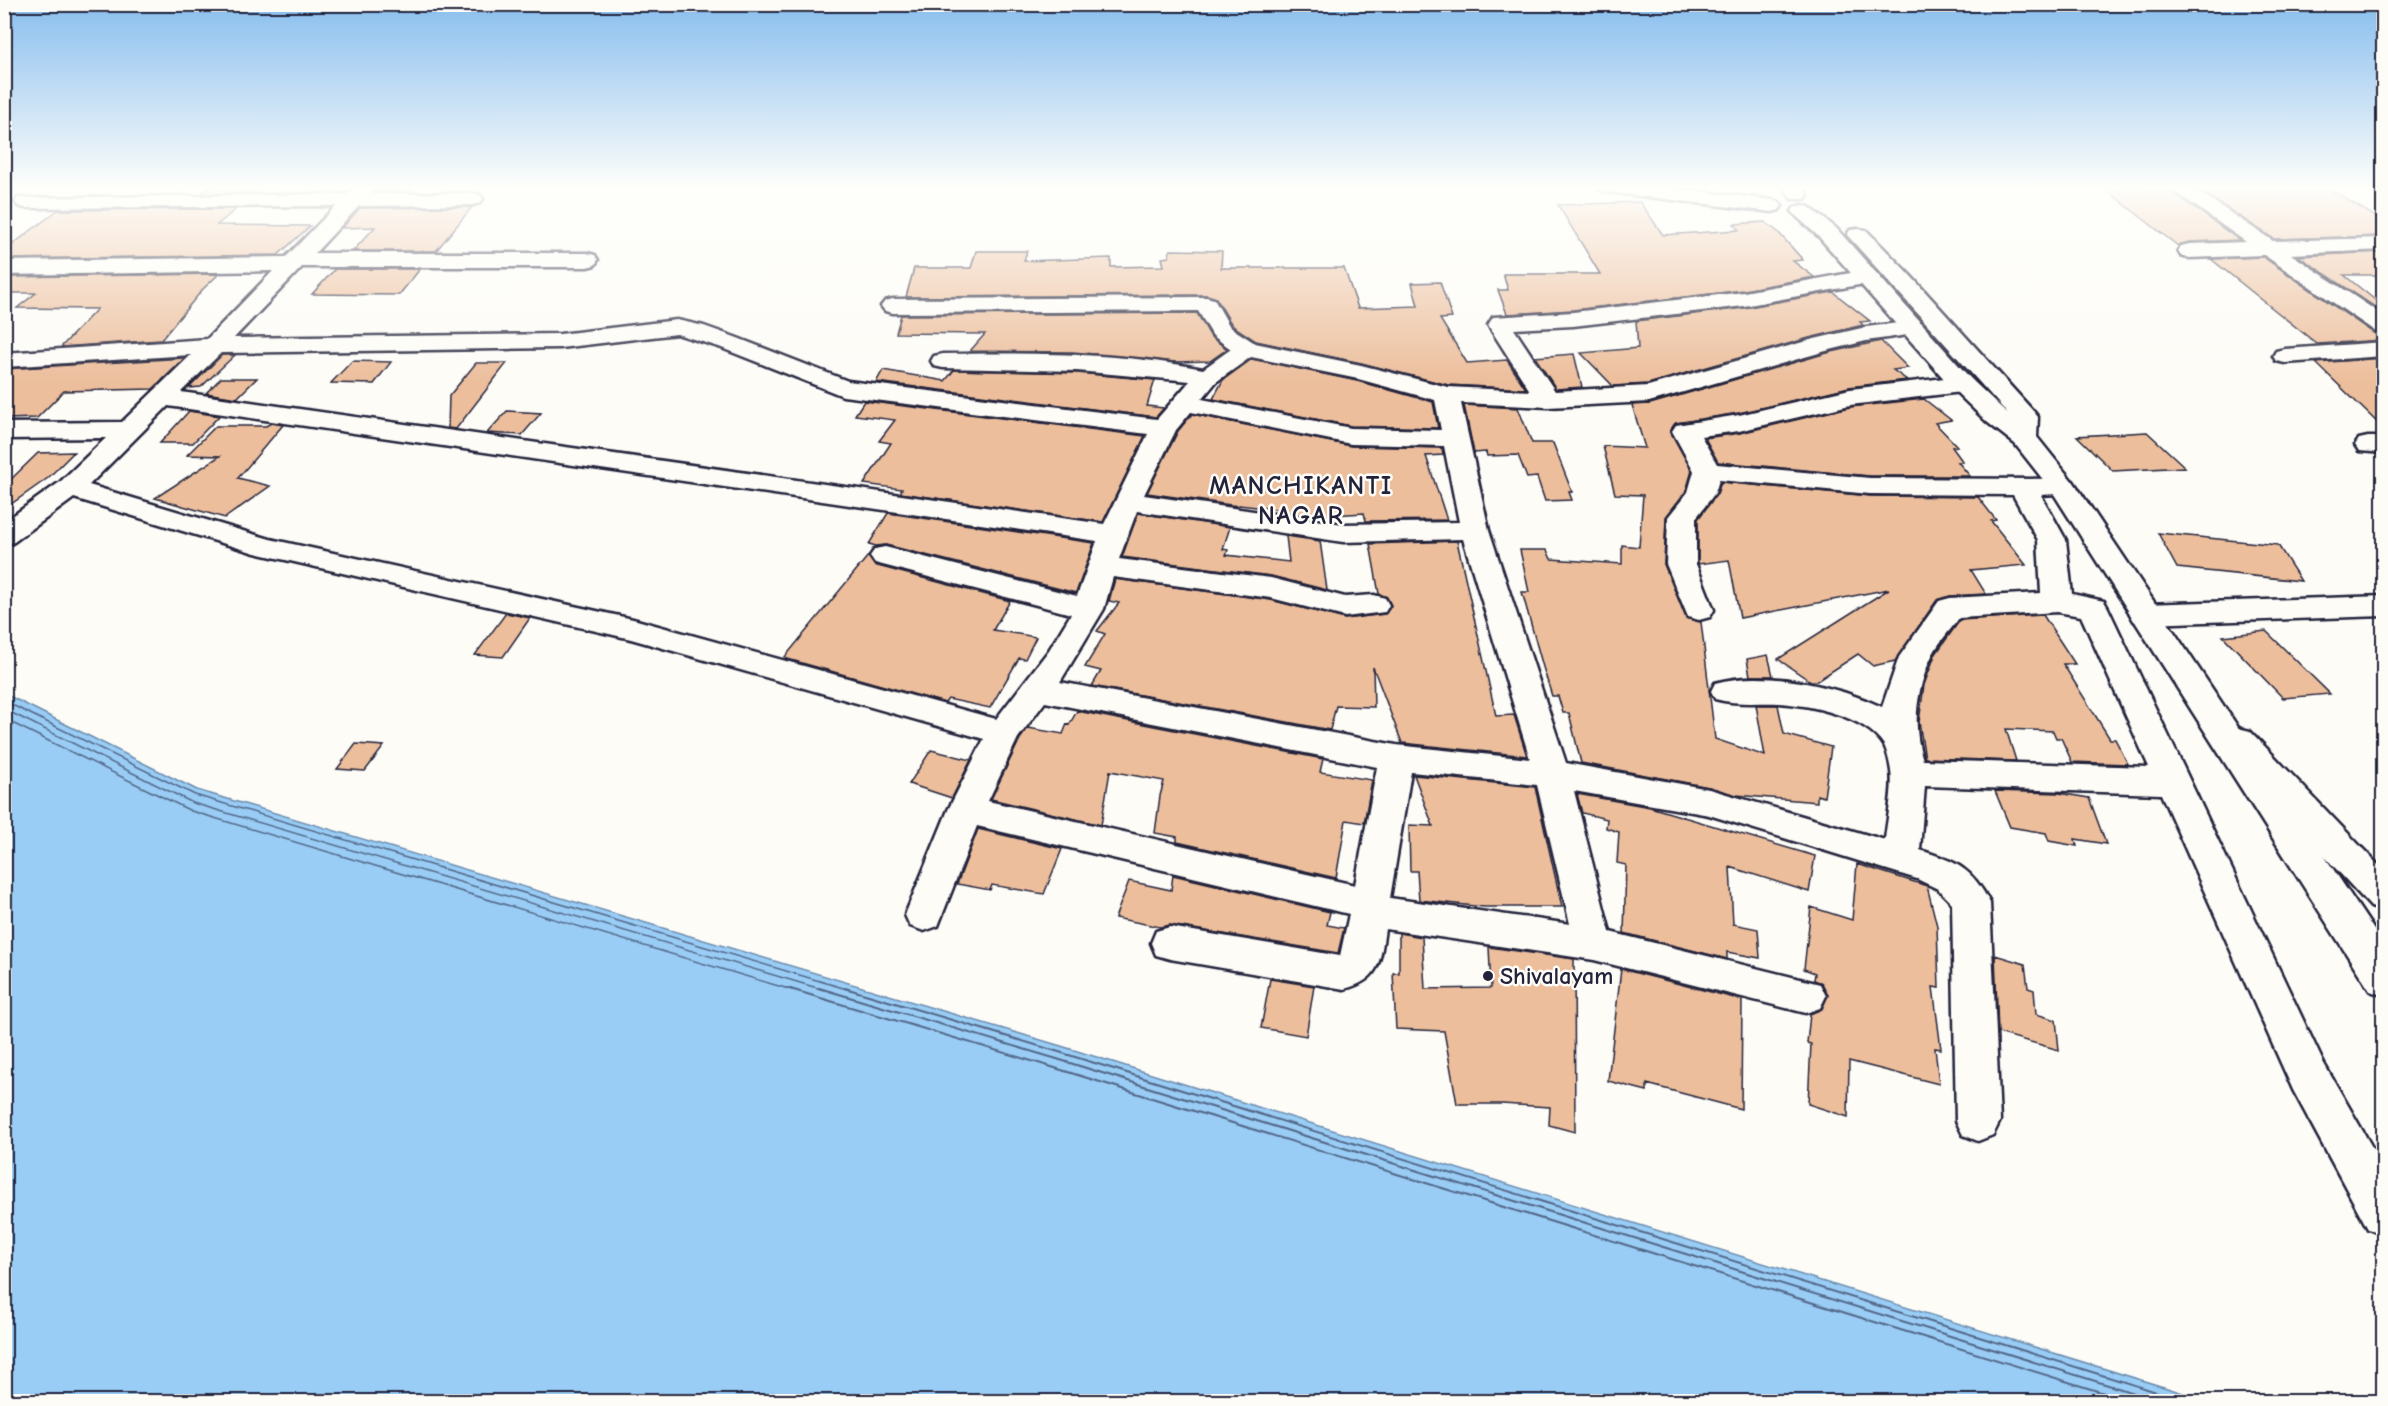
<svg xmlns="http://www.w3.org/2000/svg" width="2388" height="1406" font-family="'Comic Neue',sans-serif">
<style>
.water{fill:#99cdf6;stroke:#6989ab;stroke-width:1.5}
.lines{fill:none;stroke-linecap:round;stroke-linejoin:round}
.shore-far1{stroke:#526686;stroke-width:1.5}
.shore{stroke:#526686;stroke-width:2}
.building{fill:#ecbe9c;stroke:#22223b;stroke-width:1.5}
.minor-casing{stroke:#22223b;stroke-width:5}
.primary-casing{stroke:#22223b;stroke-width:5}
.minor{fill:#fdfcf7;fill-rule:evenodd}
.primary{fill:#fdfcf7;fill-rule:evenodd}
.poi-dot{fill:#22223b;stroke:#fdfcf7;stroke-width:2}
.labels{text-anchor:middle;dominant-baseline:central;stroke-width:5;stroke-linejoin:round;paint-order:stroke}
.near-poi-label{font-size:24px;font-weight:bold;fill:#22223b;stroke:#fdfcf7;text-anchor:start}
.district-label{font-size:26px;font-weight:bold;letter-spacing:1.5px;fill:#22223b;stroke:#fdfcf7}
</style>
<rect width="100%" height="100%" fill="#fdfcf7"/>
<filter id="ink" filterUnits="userSpaceOnUse"><feTurbulence type="fractalNoise" baseFrequency=".0167" numOctaves="2"/><feDisplacementMap in="SourceGraphic" scale="12" xChannelSelector="R" yChannelSelector="G"/><feConvolveMatrix kernelMatrix="1 2 1 2 8 2 1 2 1" color-interpolation-filters="sRGB"/></filter>
<g filter="url(#ink)">
<path class="water" d="M5 694 197 790 1061 1046 2209 1401H5Z"/>
<g class="lines">
<path class="shore-far1" d="M4 701 195 795 850 990
M4 709 193 803 824 990
M4 719 191 811 792 990"/>
<path class="shore" d="M787 988 1055 1068 2133 1402
M819 988 1057 1059 2163 1402
M845 988 1059 1052 2189 1402"/>
</g>
<path class="building" d="M211 186H264L255 193 201 194Z
M379 186H414L408 191 376 192Z
M2101 186H2165L2239 240 2189 242 2178 246Z
M2193 186H2325L2384 222V236L2274 239Z
M1640 202 1663 235 1739 230 1734 224 1765 222 1778 232 1803 260 1793 261 1814 277 1744 290 1573 310 1507 314 1498 290H1508L1503 274H1600L1558 205Z
M472 207 436 251H353L375 227 342 228 360 208Z
M236 209 217 225 310 226 278 255 4 259V251L58 210Z
M1170 250 1222 251 1221 268H1344L1358 308 1418 306 1412 283 1440 282 1452 318 1440 319 1467 363 1507 360 1526 389 1448 385 1361 363 1256 341 1232 325 1216 298 1207 295 906 297 914 268H971L976 251H1027L1024 261 1111 258V267L1164 266 1162 258 1169 257Z
M2384 252V275H2344L2384 307V313L2298 256Z
M2263 257 2375 334 2384 336V340L2317 344 2211 259Z
M335 269H420L399 295 312 294Z
M219 274 203 289 161 340 61 347 97 309 17 308 36 293H4V277Z
M1833 292 1870 321 1860 322 1863 325 1809 338 1648 384 1613 386 1581 353 1638 348 1636 321 1744 308Z
M1197 313 1211 337 1227 349 1210 361 1175 362 1073 352 970 351 985 334 896 333 901 315Z
M1881 341 1908 368 1893 370 1907 380 1849 387 1739 413 1676 423 1670 430 1692 471 1686 491 1666 517 1664 564 1686 618 1701 622 1715 739 1765 756 1756 705H1778L1784 734 1831 747 1824 797 1817 795V802L1736 795 1709 787 1581 763 1569 713H1563L1558 696H1552L1543 667 1522 592H1529L1520 550H1547L1551 559 1622 564V545L1639 547 1643 495 1615 494 1603 446 1645 448 1632 405 1650 404 1827 353Z
M1574 354 1582 387 1556 389 1535 357Z
M222 355H235L201 387 189 388Z
M185 358 153 389 64 391 37 418 4 419V369Z
M2384 358V429L2316 363Z
M1252 359 1357 381 1433 402 1438 428 1351 426 1213 399 1223 380Z
M352 361 391 362 374 384 331 383Z
M476 363H507L456 429 448 428 449 396Z
M883 370 945 381 954 370 1077 373 1155 380 1147 406 1164 408 1156 417 876 382Z
M221 378H257L237 398 206 393Z
M1924 399 1951 420 1935 423 1957 446 1952 447 1963 462H1958L1970 476H1870L1718 462 1705 438 1740 433 1850 407Z
M864 401 1145 436 1103 522 900 493 902 489 864 484 891 443 879 441 895 420 855 415Z
M1464 405 1518 408 1532 443H1553L1572 492H1569L1572 500 1545 501 1537 477 1527 478 1518 455 1487 456 1486 452 1474 453Z
M189 411 219 416 193 443H160Z
M507 411 541 413 522 435 487 433Z
M1192 414 1351 446 1442 448 1443 455 1426 456 1447 520 1366 521 1364 513 1317 516 1318 518 1284 513V510L1239 505 1238 506 1147 493 1178 431Z
M271 423 283 425 238 478 270 486 225 518 155 498 220 456 187 455 216 426H266Z
M2147 432 2185 467 2113 471 2077 436Z
M74 452 48 478 4 509V486L38 453Z
M1721 482 1870 496 1978 497 1996 520 1991 521 2026 565 1971 570 1986 594 1950 596 1937 600 1895 661 1873 666 1858 654 1817 681H1810L1778 659 1889 589 1740 618 1729 560 1698 564V519L1717 494Z
M888 513 1094 543 1076 593 886 545 876 546 869 544Z
M1138 513 1230 527 1223 549 1228 550 1226 555 1289 562 1286 536 1320 541 1327 590 1271 576 1122 557Z
M2158 533 2278 545 2301 581 2177 568Z
M1457 541 1496 716 1514 715 1527 756 1402 743 1373 667 1374 707 1336 706 1330 730 1092 686 1101 671 1085 667 1105 634 1097 631 1119 603 1109 601 1115 579 1271 600 1345 619 1385 614 1391 606 1387 597 1379 594 1370 544Z
M868 556 874 565 1010 601 993 630 1036 637 1025 659 1019 658 990 708 948 699 945 703 784 658Z
M506 613 530 618 503 657 475 655Z
M2043 615 2075 664H2063L2110 739H2115L2128 764 2072 762 2061 738H2056L2053 731 2006 729 2016 761 1925 758 1919 722 1924 685 1935 655 1960 620Z
M2266 631 2330 694 2283 698 2223 636Z
M1768 655 1773 676H1750L1747 659Z
M1077 711 1323 759 1320 772 1372 780 1364 823 1346 820 1336 878 1177 842V837L1155 833 1160 796 1164 781 1110 771 1101 825 991 799 1020 739 1028 728 1063 734 1067 724 1069 725Z
M356 744 384 746 365 771 337 769Z
M931 750 971 760 952 798 909 784Z
M1414 775 1535 787 1562 907H1484L1419 900 1417 871H1410L1409 825 1433 826Z
M1995 791 2059 793 2089 798 2106 844 2075 839 2077 846 2049 841 2046 833 2010 827Z
M1577 794 1650 807 1815 856 1809 892 1730 867 1733 924 1758 929 1760 958 1727 952V959L1624 933 1626 865 1617 863 1619 832 1606 828 1607 819 1582 813Z
M978 829 1062 849 1044 894 992 885 990 890 957 884Z
M1857 864 1927 886 1937 926 1939 988 1933 987 1941 1049 1935 1048 1939 1084 1849 1061 1848 1117 1808 1104 1811 1044 1807 1043 1810 1014 1822 1009 1828 995 1822 983 1814 980 1815 973 1804 969 1811 907 1852 920Z
M1173 875 1330 912 1327 925 1344 928 1338 953 1170 925 1160 927 1115 918 1129 881 1171 890Z
M1399 933 1422 937 1425 989 1491 988 1489 947 1574 959 1575 1132 1549 1125 1550 1107 1502 1104H1457L1444 1031 1396 1029 1393 973H1399Z
M1995 955 2025 964 2028 988 2034 990 2036 1014 2056 1020 2059 1050 1998 1033Z
M1621 969 1742 1000 1741 1109 1647 1084V1091L1608 1081Z
M1270 979 1314 986 1306 1036 1261 1028Z"/>
<g class="lines">
<g class="minor-casing">
<path id="minor" d="M356 186H377L371 194 473 193 480 195 483 199 480 203 473 205 359 206 315 253H587L595 255 598 260 595 265 587 267H302L234 338 560 334 677 320 704 326 735 337 848 381 1157 419 1190 381 1077 371 943 368 934 366 931 361 934 356 943 354C1027 353 1120 352 1203 369L1231 349 1213 336 1198 311 893 313 885 311 881 306 885 301 893 299 1206 297 1214 299 1230 327 1255 343 1361 365 1448 387 1530 391 1488 325 1493 317 1573 312 1744 292 1867 270 1875 272 1878 277 1875 282 1744 306 1573 326 1514 329 1555 391 1648 386 1810 340 1866 327 1914 321 1922 323 1926 328 1922 333 1866 341 1826 351 1649 402 1548 407 1461 403 1489 530 1566 763 1709 789 1885 840C1887 820 1894 789 1891 771 1890 764 1887 751 1884 745 1866 716 1810 705 1779 703 1758 702 1736 705 1715 699L1711 691 1715 683C1764 669 1838 686 1882 707L1899 657 1939 601 1950 598 2041 593 2038 540 2013 495 1870 494 1719 480 1715 493 1696 518V564L1714 610 1710 617 1699 620 1688 617 1666 564 1668 517 1688 492 1694 471 1672 431 1676 425 1739 415 1850 389 1962 376 1971 379 1975 384 1971 389 1962 392 1850 405 1739 431 1701 436 1717 464 1870 478 2063 479 2073 481 2077 487 2073 493 2041 495 2066 540 2072 594 2104 601 2108 608 2323 1062 2384 1168V1235L2368 1229 2293 1090 2161 794 1925 786 1920 850C1957 862 1972 868 1990 903L2000 1121 1993 1135 1978 1141 1963 1135 1956 1121 1952 903 1938 889 1917 879 1709 815 1574 791 1610 932 1820 984 1826 996 1820 1008 1806 1013 1594 960 1385 929C1380 962 1380 980 1344 989L1170 959 1156 955 1151 943 1156 931 1170 927 1340 956 1349 914 977 826 938 926 924 931 910 926 905 915 948 810 984 739 631 639 255 553 74 498 14 542 4 545V522L60 482 106 438 4 439V423L122 422 191 355 4 367V353L207 339 273 271 4 275V261L286 257 336 206 25 208 18 206 15 202 18 198 348 194ZM677 334 719 347 843 396 1148 434 1104 524 181 392 221 353 560 348ZM1251 357 1358 379 1435 400 1441 430 1351 428 1202 399 1216 382ZM168 406 1097 541 1077 596 885 547 875 549 870 556 875 563 1071 614 1049 650 996 719 633 619 270 539 89 485ZM1191 412 1351 444 1444 446 1459 522 1343 524 1144 495 1176 430ZM1137 511 1343 542 1463 539 1530 759 1396 745 1060 682 1104 609 1113 577 1271 598 1345 617 1385 612 1389 605 1385 598 1374 595 1345 597 1271 578 1119 559ZM2057 612 2081 616 2149 767 1923 760C1912 726 1916 693 1930 660 1936 645 1950 631 1959 618ZM1045 702 1377 767 1355 885 988 801 1018 738ZM1411 772 1537 785 1570 924 1390 898Z
M1783 186H1803L1808 195 1805 199H1791Z
M2167 186H2190L2273 241 2384 238V250L2291 254 2384 316V334L2376 332 2264 255 2189 258 2181 256 2178 251 2181 246 2189 244 2246 242Z
M2384 342V356L2285 363 2276 361 2273 356 2276 351 2285 349Z
M2368 437H2384V453L2359 451 2355 445 2359 439Z
M2384 596V616L2145 624 2134 621 2130 614 2134 607 2145 604Z
M2238 728 2250 731 2384 871V911L2371 907 2226 749 2221 740 2226 731Z"/>
</g>
<g class="primary-casing">
<path id="primary" d="M1597 186H1654L1772 200 1779 202 1782 206 1779 210 1772 212 1607 192 1600 190Z
M1802 205 1809 207 1836 228 1971 379 2008 414 1847 235 1850 230 1858 229 1866 230 1910 275 2034 412 2038 417 2037 437 2077 487 2384 945V996L2370 991 2052 491 2015 444 1987 422 1953 389 1820 238 1795 215 1792 211 1795 207Z"/>
</g>
<use href="#minor" class="minor"/>
<use href="#primary" class="primary"/>
</g>
</g>
<linearGradient id="sky" x2="0" y2="1"><stop stop-color="#88beee"/><stop offset="0.49" stop-color="#fefefb"/><stop offset="1" stop-color="#fefefb" stop-opacity="0"/></linearGradient>
<rect width="2388" height="382" fill="url(#sky)"/>
<circle class="poi-dot" cx="1488" cy="976" r="6"/>
<g class="labels">
<g class="near-poi-label">
<text x="1500" y="976">Shivalayam</text>
</g>
<g class="district-label">
<text x="1301" y="486">MANCHIKANTI<tspan x="1301" dy="30">NAGAR</tspan></text>
</g>
</g>
<rect width="2388" height="1406" fill="none" stroke="#fdfcf7" stroke-width="24"/>
<rect x="12" y="12" width="2364" height="1382" fill="none" stroke="#22223b" stroke-width="2" filter="url(#ink)"/>
</svg>
